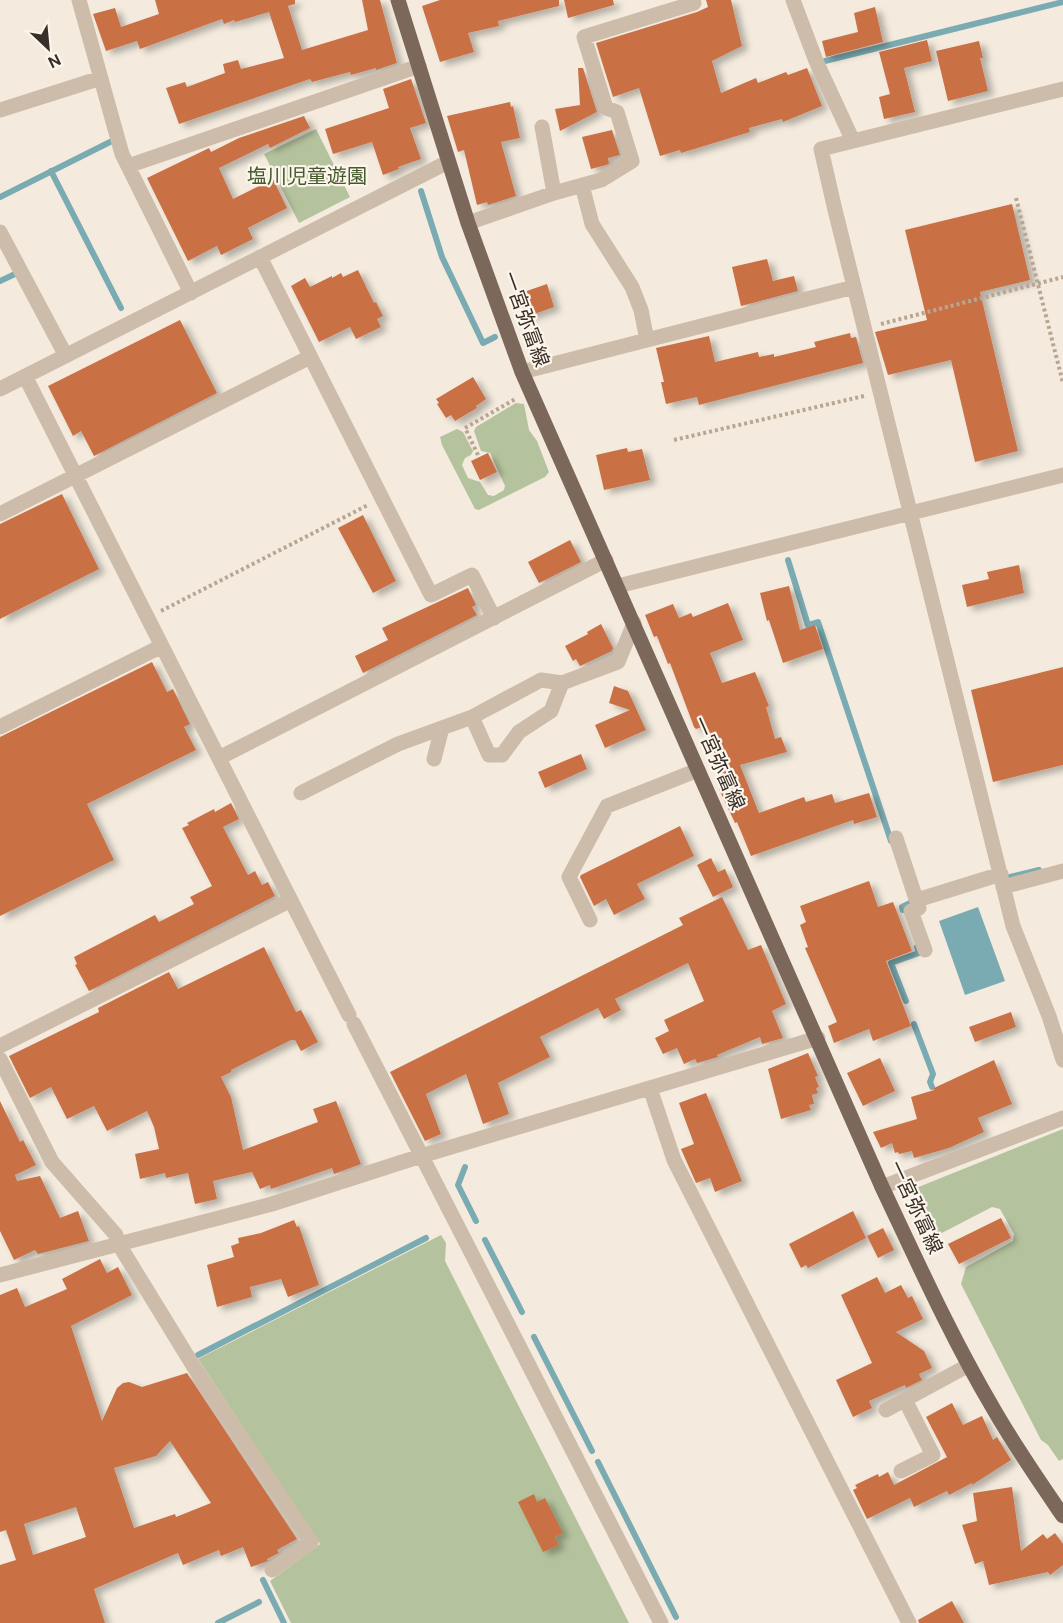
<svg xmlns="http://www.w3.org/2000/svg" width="1063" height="1623" font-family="'DM Sans','Noto Sans JP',sans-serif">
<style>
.green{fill:#b4c39d}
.water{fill:#7babb2}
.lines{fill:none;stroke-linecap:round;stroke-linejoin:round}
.stream{stroke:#7babb2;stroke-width:6}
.building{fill:#ca7045;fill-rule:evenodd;filter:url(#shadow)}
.path{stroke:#b8a693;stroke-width:4;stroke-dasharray:3 3;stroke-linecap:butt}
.minor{stroke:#ccbca9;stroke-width:15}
.major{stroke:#7c685a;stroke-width:15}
.labels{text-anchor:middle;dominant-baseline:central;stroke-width:4.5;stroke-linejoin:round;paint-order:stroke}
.park-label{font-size:20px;fill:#45592c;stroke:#fbf5eb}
.street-label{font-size:20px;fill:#392f29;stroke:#fbf5eb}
</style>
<defs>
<filter id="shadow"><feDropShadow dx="6" dy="4" stdDeviation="3" flood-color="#0004"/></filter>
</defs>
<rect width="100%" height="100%" fill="#f4ebde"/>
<path class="green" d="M316 129 350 197 299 223 264 154Z
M516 403 524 404 529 430 537 441 549 472 545 477 479 510 475 509 442 445 440 437 457 429 463 432 473 451 471 455 465 458 462 465 468 478 480 482 488 495 494 496 504 490 505 486 490 453 481 451 474 431 476 427Z
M1063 1129V1459L1059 1461 1048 1445 1041 1440 961 1284 966 1267 1013 1241 1014 1234 1000 1209 992 1207 938 1235 916 1188Z
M441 1235 446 1243 445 1261 629 1623H291L270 1581 320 1544 198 1359Z"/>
<path class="water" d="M978 907 1005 981 965 995 939 921Z"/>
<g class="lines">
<path class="stream" d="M825 61 1063 2
M51 171 121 308
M421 191 442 257 483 343 495 337
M0 197 110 142
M0 281 15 274
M788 560 808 625 818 622 891 841
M1010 877 1039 870
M903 910 902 907 912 902
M906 1001 891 963 919 953 917 947
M914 1024 933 1074 930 1082 932 1087
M465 1167 458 1185 476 1221
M485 1240 522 1312
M534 1337 592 1451
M198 1355 426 1238
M598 1462 676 1617
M263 1580 284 1623
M218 1623 259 1602"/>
</g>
<path class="building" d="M155 0H295V4L288 6 302 50 368 30 362 0H380L397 63 376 70V68L351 75 350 72 312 82 310 79 179 124 166 88 185 82 187 87 225 73 223 64 238 60 241 69 284 58 269 12 235 22 234 20 224 24 222 19 140 49 137 41 106 51 93 14 115 8 121 27 159 14Z
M440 0H559V6L498 21 499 26 468 33 474 52 440 62 422 6Z
M564 0H613L614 5 568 18Z
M706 0H731L742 46 712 61 721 93 756 78 758 83 786 72 788 75 807 68 822 106 783 122 782 119 749 128 750 132 681 153 680 150 660 156 639 88 613 97 596 43 697 12 708 7Z
M875 7 883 42 826 57 822 41 858 32 854 13Z
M927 40 932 61 904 68 915 112 884 119 879 97 890 94 879 52Z
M979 41 983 58H980L988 91 948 101 936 51Z
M578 68H583L597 112 560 131 555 109 580 105Z
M411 79 426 123 410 128 421 159 398 167 399 169 383 175 372 142 333 154 325 129 389 108 383 89Z
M510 102 511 107 513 106 520 138 501 142 516 196 488 205 487 202 477 205 464 150 458 152 447 116Z
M304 116 310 128 270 148 268 144 219 168 233 199 273 179 287 208 248 228 253 239 221 255 217 246 188 261 147 178 205 150 209 148 211 152 239 138Z
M612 130 620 155 608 158 609 164 606 165 591 169 582 137Z
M1012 204 1030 280 980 292 1018 451 975 462 951 360 888 375 875 332 927 320 905 230Z
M767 259 773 281 794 276 798 291 741 306 732 267Z
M358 270 374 303 376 302 383 316 377 319 381 327 356 339 350 327 319 342 291 286 305 278 310 287 332 276V278L341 273 343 277Z
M547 284 554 307 526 317 518 294Z
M180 320 217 393 94 456 81 431 73 436 48 386Z
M850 333 851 338 856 337 863 363 699 405 697 397 666 404 661 382H664L656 348 709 336 715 362 758 352 759 357 774 354V357L816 347 814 342Z
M473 377 486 399 476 406 477 408 455 421 451 415 446 418 437 404 439 403 436 399Z
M627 448 628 452 642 449 650 480 604 490 596 455Z
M488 453 497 472 480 480 471 461Z
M62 494 99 569 0 619V524Z
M363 515 396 581 373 593 338 528Z
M570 540 581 562 539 583 528 562Z
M1019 565 1024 593 967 607 962 585 989 579 987 572Z
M789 586 800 630 815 625 823 649 783 663 769 620 767 621 760 593Z
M468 588 476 605 472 607 477 615 363 673 355 656 388 640 382 628Z
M728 603 743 640 710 653 722 683 755 672 769 706 766 707 775 739 781 737 787 752 740 765 759 813 804 797 806 802 832 794 835 803 869 793 877 817 854 824 853 820 751 856 737 822 735 823 719 789 726 786 705 726 696 729 694 727 670 663 668 664 657 636 654 637 645 615 673 604 679 618 691 613 693 617Z
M601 624 613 648 612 651 580 666 576 659 573 661 565 646 588 634 587 632Z
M152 662 167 692 173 689 190 724 184 727 196 750 87 804 114 860 0 916V737Z
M1063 667V765L993 782 971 690Z
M614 686 628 691 646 730 605 748 595 725 630 710 609 703Z
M581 754 587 769 545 788 538 772Z
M231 803 239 819 223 827 248 875 255 871 262 885 268 882 275 896 89 991 75 965 77 964 74 957 155 915 159 922 194 904 190 897 212 886 182 828 189 825 187 823 214 809 215 812Z
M680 826 694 856 637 884 645 899 614 915 606 899 594 906 580 877 581 875Z
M711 858 718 872 725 869 733 887 713 897 697 865Z
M869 881 878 907 893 902 912 951 886 961 911 1026 873 1041 869 1029 834 1043 828 1026 837 1022 805 948 808 947 800 925 806 922 800 906Z
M722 897 748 950 761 945 786 1004 772 1011 783 1038 762 1044 760 1037 717 1055 718 1057 697 1063 695 1059 684 1064 677 1048 663 1054 655 1038 669 1031 664 1020 704 1001 688 963 615 999 621 1010 604 1019 598 1008 540 1037 550 1057 498 1083 509 1114 483 1124 466 1074 426 1094 441 1134 425 1141 390 1072 683 925 679 918Z
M264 947 296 1012 301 1010 318 1042 301 1051 295 1040H291L231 1070V1072L221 1077 231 1097 243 1150 318 1122 313 1109 336 1101 361 1164 334 1174 332 1168 271 1189 270 1185 260 1189 252 1172 213 1181 217 1199 195 1204 188 1173 166 1178 165 1173 140 1179 135 1154 159 1149 154 1127 147 1111 107 1131 94 1106 67 1119 51 1087 30 1098 9 1056 99 1012 98 1008 169 972 178 989Z
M1011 1012 1016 1027 975 1042 969 1027Z
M808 1053 818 1076 815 1077 819 1087 816 1088 818 1093 812 1095 814 1104 809 1105 811 1110 781 1119 768 1069Z
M880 1058 895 1091 863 1106 847 1073Z
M994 1060 1012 1104 978 1118 984 1132 949 1148 914 1158 912 1151 899 1154 898 1152 895 1153 892 1143 881 1148 873 1132 917 1119 911 1097 934 1090V1088Z
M706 1093 742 1181 715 1192 710 1178 696 1183 681 1149 694 1144 679 1103Z
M0 1101 20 1142 23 1140 36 1165 15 1175 17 1181 40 1176 60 1218 78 1211 89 1241 38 1254 35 1250 14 1260 0 1231Z
M853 1211 866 1238 808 1268 806 1265 801 1268 789 1244Z
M1001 1218 1011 1238 959 1264 948 1244Z
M294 1220 297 1227 299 1226 319 1285 288 1297 281 1279 250 1287 252 1297 217 1307 207 1265 234 1257 231 1246 239 1243 238 1238 261 1233Z
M883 1228 894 1250 878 1258 867 1236Z
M100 1259 107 1273 118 1267 132 1295 71 1326 102 1421 117 1388 123 1383 129 1382 142 1387 187 1373 297 1539 277 1550 279 1553 267 1559 268 1561 251 1567 243 1547 221 1556 219 1550 183 1565 178 1553 94 1589 105 1623H0V1565L16 1560 6 1530 0 1532V1295L17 1288 25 1307 67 1289 62 1279ZM170 1441 211 1503 176 1517 175 1514 134 1528 114 1468 156 1456ZM76 1507 86 1537 33 1555 24 1524Z
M877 1277 885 1293 901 1285 908 1298 912 1296 923 1319 896 1332 924 1351 932 1368 919 1374 922 1380 906 1388 905 1385 869 1401 872 1408 853 1417 836 1380 872 1363 841 1295Z
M952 1403 963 1425 982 1416 993 1440 997 1437 1011 1460 972 1485V1483L949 1495 947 1491 914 1507 910 1498 867 1519 853 1490 857 1488 855 1485 878 1474 879 1477 888 1472 894 1485 947 1457 926 1417Z
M1012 1487 1021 1551 1043 1534 1047 1539 1055 1533 1063 1544V1565L1050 1575 1048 1572 989 1585 983 1561 975 1564 962 1525 977 1521 973 1493Z
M534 1494 537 1502 545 1498 563 1533 555 1537 559 1545 543 1552 518 1502Z
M952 1601 964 1623H919L918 1620Z"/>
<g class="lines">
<path class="path" d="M1016 198 1063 383
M881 324 1063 277
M674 440 864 396
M478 455 465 428 517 398
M161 611 368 505"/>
<path class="minor" d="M79 0 122 154 191 293
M793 0 816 61 853 141 821 149 835 210 1013 926 1049 1016 1063 1060
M0 110 101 78
M542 127 554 193
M853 141 1063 89
M128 166 419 66
M582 185 592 224 632 287 641 310 647 340
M468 223 554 193 601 180 632 161 617 112 606 108 584 37 694 3
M0 232 66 356
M260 257 431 595 472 575 494 618
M522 372 854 287
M25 376 349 1015
M0 389 448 162
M0 514 310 357
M618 586 1063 475
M472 717 489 755H502L519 732 551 711 562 683
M0 727 162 646
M219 758 606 560
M434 759 442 728
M301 793 398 744 472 717 541 680 562 683 618 662 634 623
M896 838 919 908 911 911 925 950
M1003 887 1063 871
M917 900 1001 874
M590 920 569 877 607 806 698 770
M354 1024 661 1623
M0 1046 291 900
M0 1059 52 1162 116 1235 118 1243 194 1367 311 1542 272 1570
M650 1088 674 1160 909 1623
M882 1187 1063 1118
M0 1275 272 1204 421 1156 818 1038
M886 1410 969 1365
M901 1471 933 1455 905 1400"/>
<path class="major" d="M398 0 468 223 522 372 882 1187C917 1261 951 1337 993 1408 1014 1445 1039 1481 1063 1516"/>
</g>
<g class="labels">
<g class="park-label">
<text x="307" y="176">塩川児童遊園</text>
</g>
<g class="street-label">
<text transform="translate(526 319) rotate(70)">一宮弥富線</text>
<text transform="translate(719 763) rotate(66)">一宮弥富線</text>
<text transform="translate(916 1207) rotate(65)">一宮弥富線</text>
</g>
</g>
<g transform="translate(48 48) rotate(154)" stroke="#fbf5eb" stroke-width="4.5" paint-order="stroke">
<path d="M0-4.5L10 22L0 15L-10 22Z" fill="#392f29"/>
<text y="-9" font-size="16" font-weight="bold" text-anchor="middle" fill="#392f29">N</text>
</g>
</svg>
